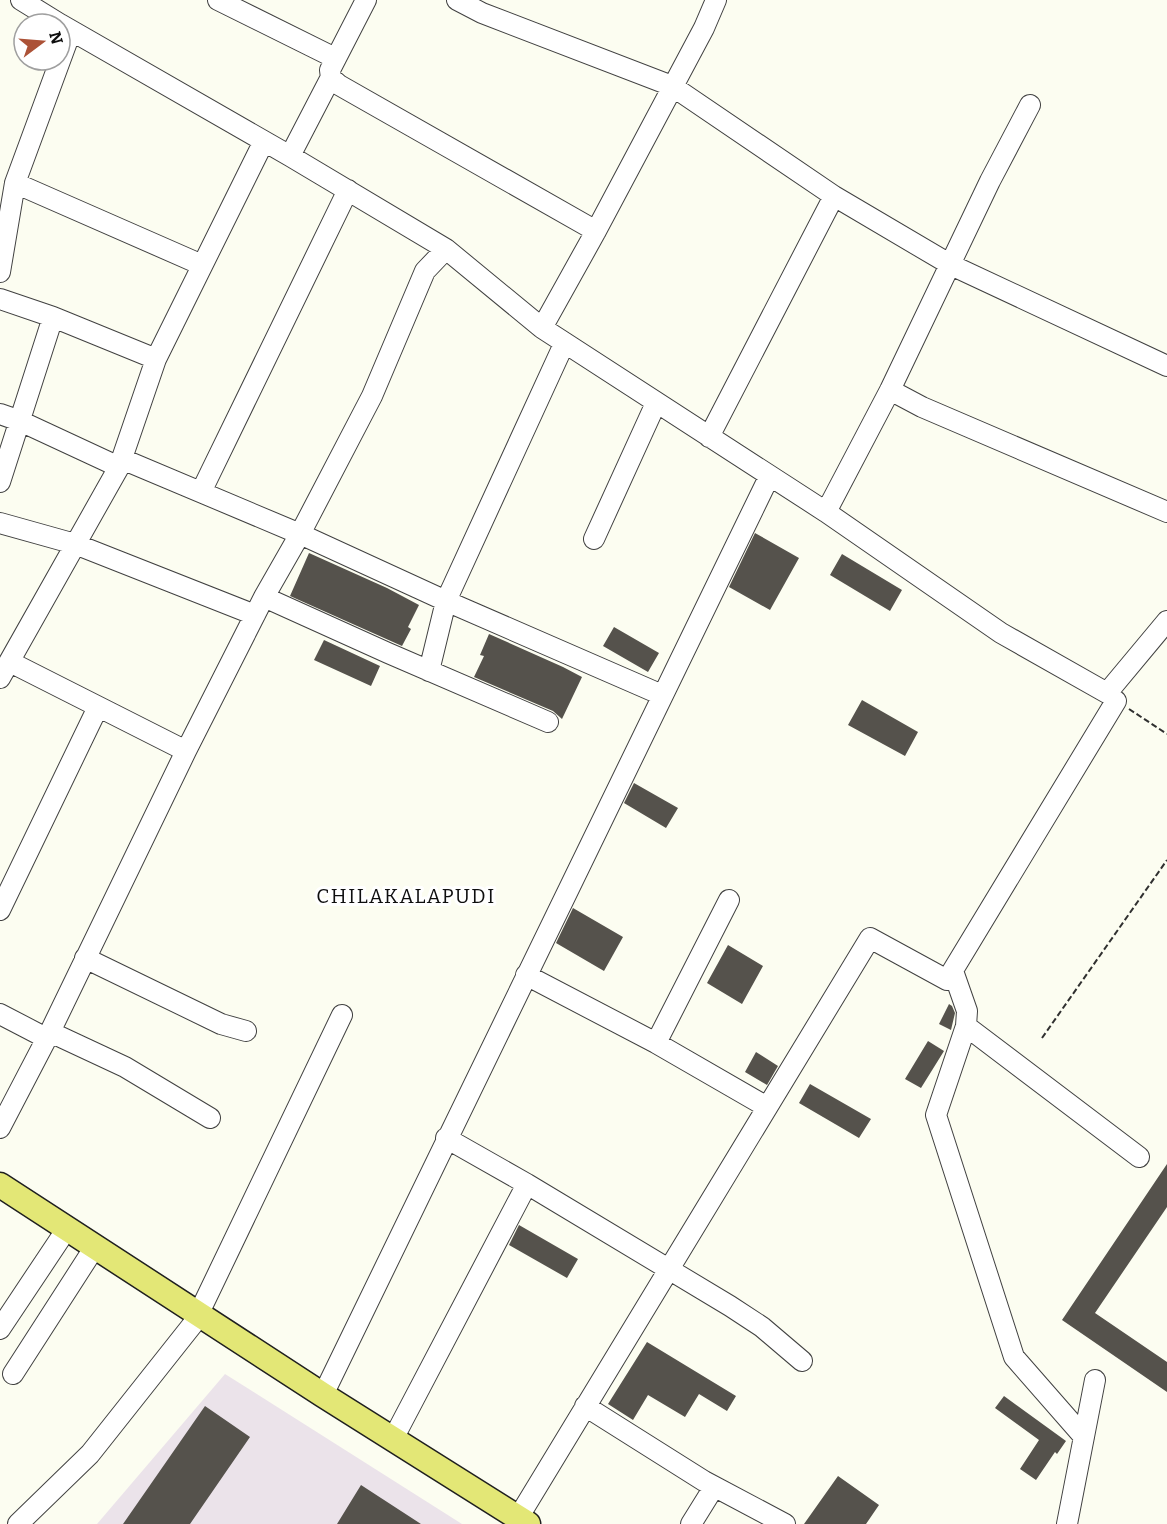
<svg xmlns="http://www.w3.org/2000/svg" width="1167" height="1524" font-family="Bitter,serif">
<style>
.industrial{fill:#ebe3ea}
.building{fill:#55524c}
.lines{fill:none;stroke-linecap:round;stroke-linejoin:round}
.minor-casing{stroke:#414141;stroke-width:22}
.major-casing{stroke:#1f1f1f;stroke-width:27}
.path{stroke:#303030;stroke-width:2;stroke-dasharray:6 3;stroke-linecap:butt}
.minor{stroke:#fff;stroke-width:20}
.major{stroke:#e3e776;stroke-width:24}
.labels{text-anchor:middle;dominant-baseline:central;stroke-width:6;stroke-linejoin:round;paint-order:stroke}
.quarter-label{font-size:20px;letter-spacing:1.5px;fill:#0e0e0e;stroke:#fff}
</style>
<rect width="100%" height="100%" fill="#fcfdf1"/>
<path class="industrial" d="M225 1374 462 1524H97Z"/>
<path class="building" d="M755 533 799 558 770 610 729 587Z
M309 553 387 588 419 605 408 627 411 629 402 646 290 596Z
M842 554 902 590 890 611 830 575Z
M614 627 659 653 648 672 603 646Z
M489 634 563 667 582 677 562 719 553 711 474 677 484 656 480 655Z
M324 640 380 666 371 686 314 660Z
M862 700 918 732 905 756 848 725Z
M634 783 678 808 666 828 624 803Z
M573 908 623 937 604 971 556 943Z
M728 945 763 966 742 1004 707 983Z
M949 1004 952 1006 955 1013 951 1030 939 1024Z
M928 1041 944 1051 921 1088 905 1079Z
M756 1052 778 1066 767 1085 745 1072Z
M810 1084 871 1119 859 1138 799 1103Z
M1167 1164V1207L1095 1313 1167 1362V1392L1062 1320Z
M519 1225 578 1259 567 1278 509 1245Z
M647 1342 736 1396 727 1411 699 1394 685 1417 648 1395 633 1420 608 1404Z
M1004 1396 1066 1441 1057 1454 1055 1452 1036 1480 1020 1469 1039 1440 995 1408Z
M205 1406 250 1437 190 1524H123Z
M838 1476 879 1505 866 1524H804Z
M361 1485 421 1524H337Z"/>
<g class="lines">
<g class="minor-casing">
<path id="minor" d="M21 0 60 24
M218 0 335 58
M366 0 330 70 331 78 339 85 596 231
M457 0 482 13 672 86 834 196 951 265 1167 366
M60 24 290 156 446 249 542 328 596 231 704 28 716 0
M290 156 331 77
M15 183 202 265
M0 272 15 183 71 31
M0 299 53 317
M542 328 826 512 1001 633 1107 693 1167 621
M890 390 922 407 1167 512
M0 414 20 421 119 467
M709 437 834 196
M122 459 300 534 446 601 662 695
M0 482 53 317 156 359
M201 492 348 190
M826 512 890 390 990 181 1030 105
M0 523 75 544 255 615
M594 539 656 403
M264 597 388 653 548 722
M10 662 186 751
M429 671 446 601 564 344
M0 678 119 467 156 359 264 141
M0 910 98 707
M85 958 221 1024 246 1031
M953 971 967 1011 966 1026 1139 1157
M526 975 656 1043 767 1107
M0 1014 46 1038
M966 1026 936 1115 1014 1357 1084 1437
M50 1032 125 1067 210 1118
M656 1043 729 900
M0 1128 50 1032 186 751 264 597 300 534 372 396 425 271 446 249
M446 1138 527 1184 730 1306 762 1327 802 1361
M199 1313 342 1015
M0 1329 60 1239
M13 1374 89 1256
M323 1395 769 477
M585 1406 704 1481 785 1524
M393 1439 527 1184
M518 1518 870 938 947 980 1116 701
M18 1524 90 1454 193 1324
M691 1524 714 1487
M1067 1524 1095 1380"/>
</g>
<g class="major-casing">
<path id="major" d="M0 1185 323 1395 528 1524"/>
</g>
<path class="path" d="M1129 709 1167 734
M1042 1038 1167 860"/>
<use href="#minor" class="minor"/>
<use href="#major" class="major"/>
</g>
<g class="labels">
<g class="quarter-label">
<text x="406" y="896">CHILAKALAPUDI</text>
</g>
</g>
<g transform="translate(42 42) rotate(74)"><circle r="28" fill="#ffffff" stroke="#9f9f9f" stroke-width="1.5"/>
<path d="M0-4.5L10 22L0 15L-10 22Z" fill="#ac5237"/>
<text y="-9" font-size="16" font-weight="bold" text-anchor="middle" fill="#0e0e0e">N</text>
</g>
</svg>
